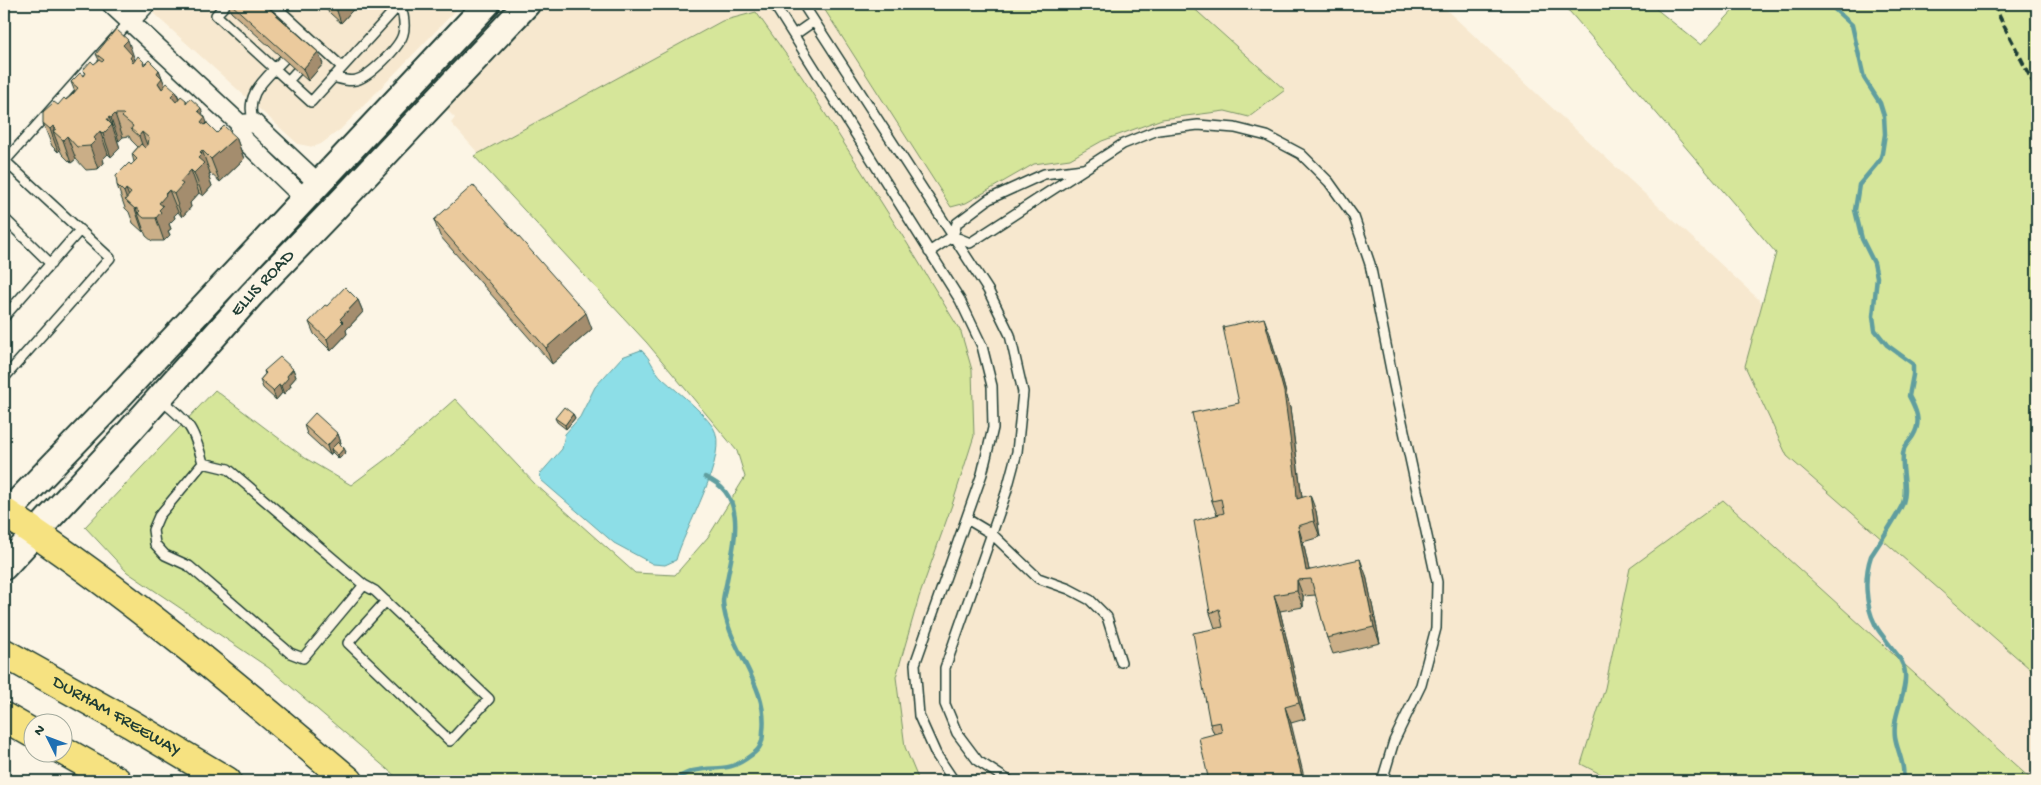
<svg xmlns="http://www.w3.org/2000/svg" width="2041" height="785" font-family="'Gochi Hand',sans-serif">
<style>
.built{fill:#f7e8cf}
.green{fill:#d6e69a;stroke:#7a9267}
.water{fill:#8ddee7;stroke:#619e9f}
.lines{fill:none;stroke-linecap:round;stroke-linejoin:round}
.stream{stroke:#619e9f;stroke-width:4.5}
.service-casing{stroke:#1f3d34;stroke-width:12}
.minor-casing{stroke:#1f3d34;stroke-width:21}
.secondary-casing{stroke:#1f3d34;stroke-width:29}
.motorway-casing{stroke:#1f3d34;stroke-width:31}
.service{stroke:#fcf5e5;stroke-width:9}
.minor{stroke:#fcf5e5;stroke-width:18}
.secondary{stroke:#fcf5e5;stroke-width:25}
.motorway{stroke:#f6e281;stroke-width:28}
.rail{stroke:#1f3d34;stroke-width:4;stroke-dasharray:8 4;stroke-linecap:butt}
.wall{fill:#caae87;stroke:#1f3d34}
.shaded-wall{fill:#a48d6e;stroke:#1f3d34}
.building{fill:#ebca9d;stroke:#1f3d34}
.labels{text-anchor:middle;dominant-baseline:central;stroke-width:4.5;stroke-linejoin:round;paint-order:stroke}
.street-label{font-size:18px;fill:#1f3d34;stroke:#fcf5e5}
</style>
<rect width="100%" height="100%" fill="#fcf5e5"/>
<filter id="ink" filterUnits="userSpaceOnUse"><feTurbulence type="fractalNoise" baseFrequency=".02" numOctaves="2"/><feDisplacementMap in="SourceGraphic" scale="10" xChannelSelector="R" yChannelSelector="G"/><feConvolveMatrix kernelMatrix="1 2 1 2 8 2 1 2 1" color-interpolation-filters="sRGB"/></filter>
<g filter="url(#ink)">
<path class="built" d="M143 4H462L341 129 321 144 313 147 298 144Z
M540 4H1440L1810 347 2037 433V781H707L875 593 451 123 455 118 443 106Z"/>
<path class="green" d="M821 4H1189L1285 90 1249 117 1225 111 1162 119 1102 141 1070 159 1034 164 966 203 951 207Z
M1559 4H1650L1701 45 1739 4H2037V675L1787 456 1745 366 1776 253 1570 12Z
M756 12 802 77 907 243 961 332 972 370 974 436 953 502 919 597 896 677 905 747 919 781H401L269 668 127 572 85 527 215 390 305 458 351 485 394 453 455 399 535 484 635 573 675 575 708 537 745 477 737 451 647 343 474 156 722 21Z
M1723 500 2033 781H1614L1581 764 1605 688 1630 568Z"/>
<path class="water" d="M641 350C651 358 653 370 663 379 680 394 700 409 713 427 731 454 683 531 676 560L665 565 653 564 614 543 541 480 540 474 562 449 565 434 580 417 595 387 622 357Z"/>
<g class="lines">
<path class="stream" d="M1829 4 1852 25 1864 78 1880 103 1884 116 1885 134 1882 153 1880 160 1859 185 1855 210 1862 239 1874 263 1877 277 1873 316 1875 330 1887 345 1913 364V375L1909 396C1916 409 1922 422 1913 436 1911 440 1906 444 1904 449 1899 466 1909 485 1903 503 1897 517 1880 542 1871 556 1864 576 1865 605 1875 624 1878 631 1884 637 1888 643 1895 652 1904 661 1905 673 1907 695 1892 713 1895 737 1897 751 1907 768 1902 781
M672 781C679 777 686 773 693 771 716 765 727 774 750 756 754 753 758 751 760 746 763 741 763 736 763 731 769 685 727 648 723 602 723 595 726 587 727 580 734 543 749 495 705 477"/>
<g class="service-casing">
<path id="service" d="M226 4 216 15 311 102 400 4
M273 4 342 67
M774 4 960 300 982 346 992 386 993 428 982 474 915 664 919 716 936 754 954 781
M803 4 988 290 1010 335 1023 392 1017 452 1006 493 945 668V704L957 733 978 761 1009 781
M794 35 814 21
M333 77C341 79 349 82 356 80 369 77 400 47 403 34 406 24 403 13 400 4
M288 81 297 71
M254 123C243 94 266 79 284 59
M4 218 51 264
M953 236 970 243 1123 144 1158 130 1198 125 1235 128 1267 136 1301 154 1329 182 1354 217 1370 264 1394 385 1437 582 1436 628 1421 685 1394 741 1382 781
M929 252 953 236 957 223 989 199 1044 174 1083 169
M4 317 80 230
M4 378 110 258 5 161 130 21
M161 400C190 424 193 426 203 463L159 516 153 530 155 544 165 555 189 566 290 653 303 658 364 585 228 469 203 463
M967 519 992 534 1038 578 1069 589 1090 600 1107 617 1121 662
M364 585 375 591 489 699 450 741 348 643 386 601"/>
</g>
<g class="minor-casing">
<path id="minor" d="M111 4 240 124V136L304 198
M130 21 146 4
M240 124 254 123 318 183"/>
</g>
<g class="secondary-casing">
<g id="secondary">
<path d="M4 516 115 401 487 4"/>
<path id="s1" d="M4 567 128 433 251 295 333 210 527 4"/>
</g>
</g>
<g class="motorway-casing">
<g id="motorway">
<path d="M4 512C126 592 238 687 349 781"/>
<path id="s2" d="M4 653 131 724 227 781"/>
<path d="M4 717 32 733"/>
<path d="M62 750 117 781"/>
</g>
</g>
<use href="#service" class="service"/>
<use href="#minor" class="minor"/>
<use href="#secondary" class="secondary"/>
<use href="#motorway" class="motorway"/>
<path class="rail" d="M1993 4 2037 90"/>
</g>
<path class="wall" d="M228 4H264L323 64 308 81 231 12Z
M320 4H358L341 23Z
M96 54 135 60 159 70 165 86 176 91 179 98 186 100 187 102 203 116 207 123 217 133 236 137 244 159 220 182 210 173 209 174 210 177 209 178 212 186 203 196 199 193 190 203 191 207 182 217 178 212 174 216 175 218 169 224 171 229 168 231 170 235 164 241H152L146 236 144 231 143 232 133 223 129 212 125 208 117 185 134 162 132 154 138 147 131 140 129 136 123 137 119 141 117 140 120 148 111 157 108 154 103 159 104 163 98 169 86 170 76 159 71 163 62 154 60 150 58 152 52 146 43 123 58 105 72 95 75 92 71 82 84 76 85 75 83 70 94 64 99 60Z
M434 220 592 329 552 364 440 236Z
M358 300 363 312 346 330 347 334 331 351 314 334 309 322 327 306Z
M1270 334 1290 408 1302 497 1316 511 1320 537 1303 542 1309 570 1366 575 1380 643 1333 654 1327 638 1316 595 1303 596V607L1280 611 1305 719 1291 723 1214 734 1210 724 1215 628 1210 613 1217 515 1212 501 1239 403Z
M293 369 296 377 290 384 291 386 284 394 282 393 276 400 263 388 260 380 265 374 264 371Z
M573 414 575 418 566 429 557 422 555 418Z
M304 425 338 434 341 443 340 444 346 452 339 459 332 452 330 455 307 434Z"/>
<path class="shaded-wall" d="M343 4H358L341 23 337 11Z
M128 40 136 63 141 83 123 45Z
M318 52 323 64 308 81 303 69Z
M159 70 171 101 158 83 157 73Z
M176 91 184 114 171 96Z
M201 108 204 118 205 117 213 140 201 122 198 111Z
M115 114 123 137 119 141 111 118Z
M109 117 120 148 111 157 103 134 107 120Z
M53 126 55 133 53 131 60 150 58 152 50 129Z
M100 131 108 154 103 159 104 163 98 169 90 146 94 138Z
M142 132 151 155 147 159 139 136Z
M67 136 76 159 71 163 63 140Z
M236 137 244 159 220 182 211 159Z
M202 150 210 173 209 174 210 177 209 178 212 186 203 196 194 173 200 152Z
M191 170 199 193 190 203 191 207 182 217 174 194 180 182Z
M126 189 133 207 128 203 124 192Z
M169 190 178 212 174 216 175 218 169 224 171 229 168 231 170 235 164 241 156 218 159 210V203Z
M136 208 144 231 143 232 135 209Z
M358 300 363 312 346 330 347 334 331 351 327 339 340 319Z
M586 313 592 329 552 364 546 348Z
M1264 318 1270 334 1290 408 1302 498 1297 499Z
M293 369 296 377 290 384 291 386 284 394 281 386 287 376Z
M279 385 282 393 276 400 273 391Z
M573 414 575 418 566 429 565 425Z
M338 434 341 443 333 451 331 449 332 452 330 455 327 446Z
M344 448 346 452 339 459 338 455Z
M1310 495 1316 511 1320 537 1314 521Z
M1298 526 1303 542 1311 579 1306 571Z
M1360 559 1366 575 1380 643 1374 627Z
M1297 580 1303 596V607L1297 591Z
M1274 595 1280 611 1305 719 1299 703Z
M1285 707 1291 723 1305 781H1303Z"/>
<path class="building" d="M231 4H264L318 52 303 69Z
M329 4H343L337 11Z
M116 29 128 40 123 45 132 55 130 58 132 60 131 61 133 63 138 56 144 62 143 63 144 65 149 60 159 70 157 73 162 78 158 83 162 89 167 83 176 91 171 96 176 102 181 96 186 100V103L190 98 201 108 198 111 205 117 201 122 205 125 207 123 217 133 224 126 236 137 211 159 202 150 200 152 202 154 198 158 204 163 194 173 191 170 180 182 183 184 174 194 169 190 165 194 166 195 159 203 163 206 159 210 161 212 156 218H144L138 213 140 211 136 208 135 209 125 200 131 193 126 189 124 192 117 185 116 176 129 163 131 165 137 159 132 154 141 144 145 148 148 145 149 138 142 132 139 136 131 129 133 126 122 117 124 115 123 114H115L111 118 109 117 107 120 112 125 103 134 100 131 94 138 96 140 90 146 77 147 67 136 63 140 53 131 56 129 53 126 50 129 43 123V112L54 102 58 105 64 98 66 100 72 95 78 88 71 82 80 73 84 76 86 73 83 70 91 61 94 64 99 60 102 62 104 60 96 54Z
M473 185 586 313 546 348 434 220Z
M345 287 358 300 340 319 343 322 327 339 309 322 325 305 327 306Z
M1264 318 1284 392 1296 482 1297 499 1310 495 1314 521 1298 526 1306 571 1360 559 1374 627 1327 638 1311 579 1297 580V591L1274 595 1299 703 1285 707 1303 781H1209L1199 738 1222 732 1220 722 1210 724 1193 633 1223 627 1219 609 1210 613 1194 521 1224 513 1221 499 1212 501 1192 413 1239 403 1223 327Z
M280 357 293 369 287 376 288 378 281 386 279 385 273 391 260 380 266 373 264 371Z
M564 407 573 414 565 425 555 418Z
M315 413 338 434 327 446 304 425Z
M338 442 344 448 338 455 331 449Z"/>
</g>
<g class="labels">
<g class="street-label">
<text stroke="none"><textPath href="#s1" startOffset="384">ELLIS ROAD</textPath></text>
<text stroke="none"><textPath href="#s2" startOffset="129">DURHAM FREEWAY</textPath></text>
</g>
</g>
<rect width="2041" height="785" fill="none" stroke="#fcf5e5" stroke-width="20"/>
<rect x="10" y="10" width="2021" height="765" fill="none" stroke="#1f3d34" stroke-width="2" filter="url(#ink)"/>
<g transform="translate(48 738) rotate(312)"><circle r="24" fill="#fcf5e5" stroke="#a4ab9e"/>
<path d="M0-4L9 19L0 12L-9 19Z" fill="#1f6fb2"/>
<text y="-8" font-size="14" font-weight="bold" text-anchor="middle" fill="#1f3d34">N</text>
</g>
</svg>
